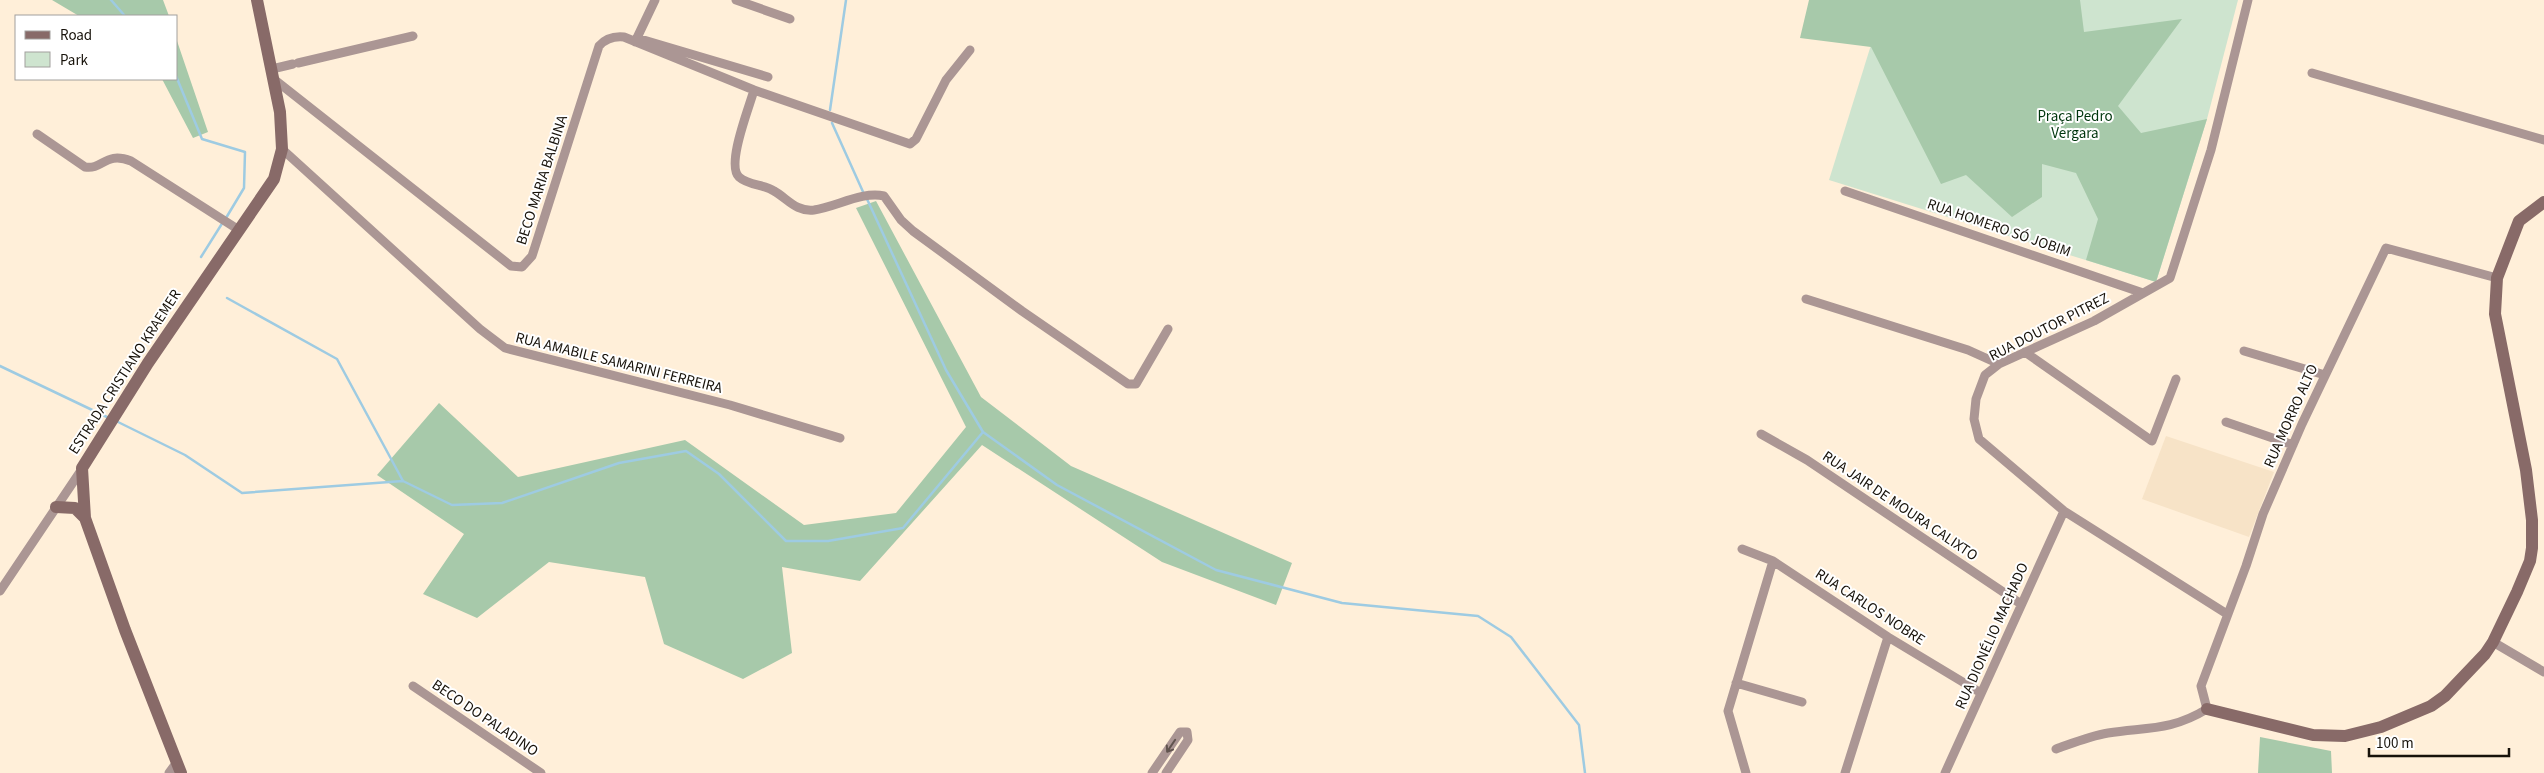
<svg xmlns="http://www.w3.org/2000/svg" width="2544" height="773" font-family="'Source Sans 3',sans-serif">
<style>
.built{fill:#f7e3c7}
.green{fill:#cee4cf}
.forest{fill:#a7c9aa}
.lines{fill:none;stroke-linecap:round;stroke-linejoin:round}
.stream{stroke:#9ecbe2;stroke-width:2.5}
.street{stroke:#ab9694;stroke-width:9}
.secondary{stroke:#886a68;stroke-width:12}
.oneway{stroke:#61544f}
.labels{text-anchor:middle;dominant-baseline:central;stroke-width:4;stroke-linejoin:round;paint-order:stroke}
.park-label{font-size:15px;fill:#00360d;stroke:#fff}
.street-label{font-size:15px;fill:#17120a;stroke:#fff}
</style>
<rect width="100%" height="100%" fill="#ffefd9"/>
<path class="built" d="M2166 436 2274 472 2249 537 2142 499Z"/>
<path class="green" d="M1885 0H2238L2207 119 2156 282 1829 180Z"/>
<path class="forest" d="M52 0H163L169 16H79Z
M1809 0H2080L2084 32 2182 19 2118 106 2141 133 2207 119 2156 282 2086 260 2098 219 2076 173 2042 164V197L2012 217 1966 175 1941 184 1871 47 1800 38Z
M176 38 208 132 193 138 162 79H176Z
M876 201 981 397 1071 466 1292 563 1276 605 1162 562 982 445 860 581 782 567 792 653 743 679 664 644 645 577 549 562 477 618 423 594 464 534 377 475 439 403 518 477 685 440 804 525 896 513 966 427 856 208Z
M2260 737 2331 751 2332 773H2258Z"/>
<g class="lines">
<path class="stream" d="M111 0 125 16
M176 76 202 139 245 152 244 188 226 218
M830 110 846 0
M832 123 864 194
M867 199 946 370 983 432 1057 485 1216 570 1342 603 1478 616 1511 637 1579 725 1585 773
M201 257 223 222
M227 298 337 359 403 481 452 505 502 503 619 463 686 451 719 474 786 541H828L903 528 983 432
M0 366 109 418
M116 421 185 455 242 493 403 481"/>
<path class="street" d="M736 0 790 19
M637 38 768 77
M635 42 655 0
M298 63 413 36
M272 69 293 64
M2312 73 2544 140
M275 80 511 266 522 267 532 256 599 46C606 38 614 36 624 37L754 90 910 144 916 139 946 80 970 50
M754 90C749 108 726 165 739 177 749 186 764 184 774 191 788 199 796 212 814 210 836 207 862 191 884 196L901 220 913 231 1022 311 1128 384H1136L1168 329
M37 134 85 167C103 170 105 151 131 161L239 230
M282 149 480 329 505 348 730 405 840 438
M1845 191 2143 293
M1806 299 1968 350 1999 364
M2244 351 2325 375
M2025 352 2152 441 2176 379
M2226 422 2293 445
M1761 434 1807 460 2021 604
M1742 549 1773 561 1888 637 1981 693
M0 591 82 469
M2227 614 2064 511 1979 439 1974 419 1976 399 1985 375 1999 364 2094 321 2170 278 2211 150 2248 0
M2493 642 2544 672
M1736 683 1802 702
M413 686 541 773
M2056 749C2073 743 2090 736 2108 733 2147 727 2171 731 2207 709L2201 686 2246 566 2263 514 2302 424 2386 248 2497 278
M169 773 177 762
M1152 773 1180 732H1187L1188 740 1166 773
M1746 773 1728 711 1773 561
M1845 773 1888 637
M1945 773 2064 511"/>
<path class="secondary" d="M56 507 75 508 85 518
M2207 709 2313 735 2345 736 2381 727 2431 706 2445 696 2485 654 2493 642 2517 592 2530 561 2532 548V520L2526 470 2495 314 2497 278 2519 221 2544 202
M181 773 125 630 85 518 82 468 148 363 274 179 282 149 280 112 257 0"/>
</g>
<defs><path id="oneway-shaft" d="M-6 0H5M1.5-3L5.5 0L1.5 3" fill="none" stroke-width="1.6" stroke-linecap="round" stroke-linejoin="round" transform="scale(1.25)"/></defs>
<use class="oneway" href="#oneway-shaft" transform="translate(1171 746) rotate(124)"/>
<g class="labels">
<g class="park-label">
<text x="2075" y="116">Praça Pedro<tspan x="2075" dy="17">Vergara</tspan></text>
</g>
<g class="street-label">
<text transform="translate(542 180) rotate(-72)">BECO MARIA BALBINA</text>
<text transform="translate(1999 228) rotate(19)">RUA HOMERO SÓ JOBIM</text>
<text transform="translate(2049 327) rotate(-27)">RUA DOUTOR PITREZ</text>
<text transform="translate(619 363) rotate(14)">RUA AMABILE SAMARINI FERREIRA</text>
<text transform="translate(125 372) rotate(-57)">ESTRADA CRISTIANO KRAEMER</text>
<text transform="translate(2291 416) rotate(-66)">RUA MORRO ALTO</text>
<text transform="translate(1900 506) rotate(34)">RUA JAIR DE MOURA CALIXTO</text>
<text transform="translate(1870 607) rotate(33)">RUA CARLOS NOBRE</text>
<text transform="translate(1992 636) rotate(-66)">RUA DIONÉLIO MACHADO</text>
<text transform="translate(485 718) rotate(34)">BECO DO PALADINO</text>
</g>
</g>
<rect x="15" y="15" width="162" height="65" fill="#ffffff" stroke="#a2a09d"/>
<rect x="25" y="31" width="25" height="8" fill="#886a68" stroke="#a2a09d"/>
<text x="60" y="40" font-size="15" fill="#17120a">Road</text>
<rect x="25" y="52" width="25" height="15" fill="#cee4cf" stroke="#a2a09d"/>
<text x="60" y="65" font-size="15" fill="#17120a">Park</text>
<path d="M2369 748v8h140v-8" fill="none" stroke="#17120a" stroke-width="2.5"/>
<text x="2376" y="748" font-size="15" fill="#17120a" stroke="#ffffff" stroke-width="4" paint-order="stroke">100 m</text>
</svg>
